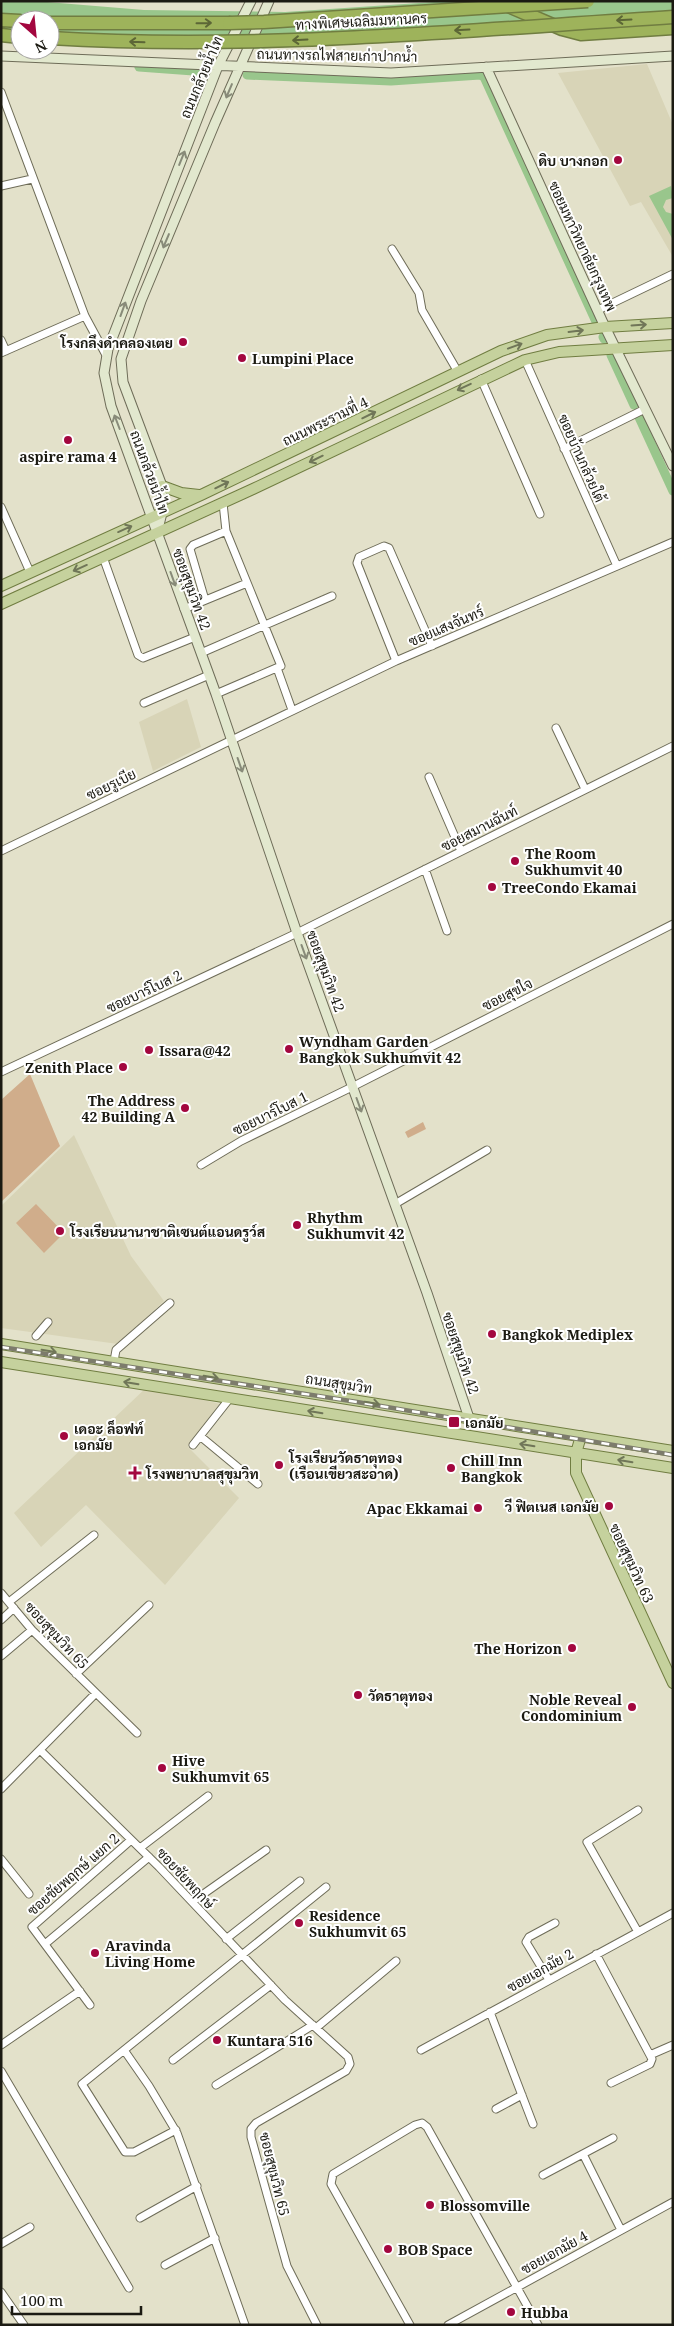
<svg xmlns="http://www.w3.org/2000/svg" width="674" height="2326" font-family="'Noto Serif',Sarabun,serif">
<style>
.built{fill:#d8d4b7}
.green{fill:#d0ad8b}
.water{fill:#99c68c}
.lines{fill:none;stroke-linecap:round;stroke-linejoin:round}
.canal{stroke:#99c68c;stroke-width:9}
.street-casing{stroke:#6e6c58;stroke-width:9}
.secondary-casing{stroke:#6e6c58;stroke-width:11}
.primary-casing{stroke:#707d41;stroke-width:12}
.highway-casing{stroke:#707d41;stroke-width:15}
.street{stroke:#fff;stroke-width:7}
.secondary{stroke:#e2e8ce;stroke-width:9}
.primary{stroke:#c5d19d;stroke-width:10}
.highway{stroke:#9eb35b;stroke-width:12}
.rail-casing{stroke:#7d7c6c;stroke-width:4.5}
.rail{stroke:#fff;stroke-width:2.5;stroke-dasharray:8;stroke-linecap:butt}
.highway-bridge-casing{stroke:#707d41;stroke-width:15;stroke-linecap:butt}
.highway-bridge{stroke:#9eb35b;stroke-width:12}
.oneway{stroke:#5c6636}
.oneway2{stroke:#888b79}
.oneway3{stroke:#707658}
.poi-dot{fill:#a3073f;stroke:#fff;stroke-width:2}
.labels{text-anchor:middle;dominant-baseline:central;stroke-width:4;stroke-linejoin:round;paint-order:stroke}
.street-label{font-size:14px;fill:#1b1a12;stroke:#fff}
.poi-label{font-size:14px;font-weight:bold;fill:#1b1a12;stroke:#fff;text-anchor:start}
</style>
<rect width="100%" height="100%" fill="#e3e1ca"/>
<path class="built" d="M647 64 673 125V257L641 202 630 206 558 73Z
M187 699 201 747 153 771 139 722Z
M74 1135 131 1256 164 1301 118 1344 1 1328V1206Z
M148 1386 220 1404 188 1447 239 1498 165 1585 86 1505 41 1547 14 1513Z"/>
<path class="green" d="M30 1074 60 1146 1 1202V1100Z
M423 1122 426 1129 408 1138 405 1132Z
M36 1204 64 1233 44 1253 16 1223Z"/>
<path class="water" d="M1 1H35L144 10 285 12 449 1H673V26L253 49 77 42 50 41V20H20V40L1 39Z
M671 186 673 198 666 200 663 207 666 212 673 214V240L649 196Z"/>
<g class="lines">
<path class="canal" d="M138 64 139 67 207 72
M247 75 391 81 480 75 484 77 597 324
M603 337 604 339
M611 355 634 405
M638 415 673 491"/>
<g class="street-casing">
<path id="street" d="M1 92 85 316 106 355
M1 186 32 179
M392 249 419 293 422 310 458 372
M598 310 673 274
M1 340 6 351
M1 353 85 316
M525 360 617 566
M481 379 540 514
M564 449 645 409
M1 507 30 572
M103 557 138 655 143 658 195 637
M205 600 190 549 193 545 226 531
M184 609 247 583
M201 653 332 596
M396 661 357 563 359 557 384 546 389 548 432 646
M277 668 292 710
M216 694 281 666 226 531 223 503
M144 703 209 675
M556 728 585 789
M429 777 461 851
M1 851 396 661 673 542
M425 869 447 931
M1 1072 297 933 673 746
M201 1165 241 1141 352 1087 673 924
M395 1204 487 1150
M36 1336 48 1322
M114 1361 116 1350 170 1303
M200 1436 258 1484
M193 1445 230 1398
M1 1593 32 1630 96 1693 1 1789
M9 1602 94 1535
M1 1620 14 1608
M1 1656 32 1630
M76 1674 149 1605
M96 1693 137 1733
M40 1750 159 1867 285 2000 348 2057 350 2064 346 2071 256 2123 251 2129V2137L287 2266 317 2325
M638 1810 587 1842 638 1932
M140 1848 208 1796
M1 1859 29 1894
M192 1902 266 1850
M226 1939 300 1881
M45 1944 149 1857
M596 1954 652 2059 650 2064 611 2083
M549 1980 526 1942 529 1937 555 1923
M90 2005 32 1927 131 1840
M490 2012 533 2124
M316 2028 396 1961
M1 2045 80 1991
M124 2050 149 2086 177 2133 245 2325
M421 2050 673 1913
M650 2055 673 2045
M173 2060 271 1985
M1 2071 129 2288
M216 2085 313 2025
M496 2109 522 2095
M176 2130 134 2152H125L82 2084 326 1887
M583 2154 621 2230
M543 2175 613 2138
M140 2218 197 2186
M1 2244 30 2227
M165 2265 215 2238
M1 2292 24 2325
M410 2325 331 2184 333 2174 415 2125 422 2123 427 2127 538 2325
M448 2325 673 2202"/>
</g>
<g class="secondary-casing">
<path id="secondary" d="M251 1 218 66 108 349 104 373 111 406 216 694 297 933 427 1293 469 1418
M1 56 391 73 673 56
M486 67 605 327 673 466
M157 533 162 513V486L123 382 121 359 141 301 215 123 269 1"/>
</g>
<g class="primary-casing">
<path id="primary" d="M162 486 181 493 199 495
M1 586 201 495 501 351 547 335 605 327 673 323
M1 604 253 489 525 360 559 352 673 345
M1 1344 673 1451
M1 1362 673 1468
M581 1436 576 1453V1473L673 1683"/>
</g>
<g class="highway-casing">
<path id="highway" d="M506 5 562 29 581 34 673 28
M1 20 20 21
M50 23H229
M1 35 20 37"/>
</g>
<use href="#street" class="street"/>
<use href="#secondary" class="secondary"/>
<use href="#primary" class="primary"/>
<use href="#highway" class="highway"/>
<g class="rail-casing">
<path id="rail" d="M1 1347 357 1402 673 1455"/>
</g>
<use href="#rail" class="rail"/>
<g class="highway-bridge-casing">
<path id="highway-bridge" d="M229 23 264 22 588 1
M50 38C257 51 466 30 673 17"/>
</g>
<use href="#highway-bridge" class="highway-bridge"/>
</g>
<defs><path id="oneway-shaft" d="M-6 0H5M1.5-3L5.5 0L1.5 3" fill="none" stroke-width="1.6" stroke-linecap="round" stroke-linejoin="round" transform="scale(1.25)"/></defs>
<g class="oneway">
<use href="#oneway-shaft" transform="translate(624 20) rotate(177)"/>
<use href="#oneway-shaft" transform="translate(204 23) rotate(-1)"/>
<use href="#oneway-shaft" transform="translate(462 30) rotate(177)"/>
<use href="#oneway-shaft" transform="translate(300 40) rotate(177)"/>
<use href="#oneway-shaft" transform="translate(137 42) rotate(-178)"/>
</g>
<g class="oneway2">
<use href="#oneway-shaft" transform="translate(229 91) rotate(113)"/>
<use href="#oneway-shaft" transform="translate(182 158) rotate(-68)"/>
<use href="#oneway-shaft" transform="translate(166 241) rotate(113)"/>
<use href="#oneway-shaft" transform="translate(123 309) rotate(-70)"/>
<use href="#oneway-shaft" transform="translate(117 422) rotate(-111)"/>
<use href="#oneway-shaft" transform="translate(173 579) rotate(70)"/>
<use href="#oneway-shaft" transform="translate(240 765) rotate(71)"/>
<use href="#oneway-shaft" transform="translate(304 952) rotate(70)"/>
<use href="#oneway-shaft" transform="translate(359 1105) rotate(70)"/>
</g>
<g class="oneway3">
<use href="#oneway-shaft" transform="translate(639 325) rotate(-4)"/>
<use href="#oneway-shaft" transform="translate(576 331) rotate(-7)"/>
<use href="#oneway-shaft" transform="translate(515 346) rotate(-20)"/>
<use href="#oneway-shaft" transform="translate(464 387) rotate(155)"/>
<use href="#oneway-shaft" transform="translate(369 415) rotate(-26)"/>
<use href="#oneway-shaft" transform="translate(316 459) rotate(154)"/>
<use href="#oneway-shaft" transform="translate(222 485) rotate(-26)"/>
<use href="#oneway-shaft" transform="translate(125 529) rotate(-24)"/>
<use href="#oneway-shaft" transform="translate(80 568) rotate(156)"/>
<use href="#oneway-shaft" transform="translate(49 1351) rotate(9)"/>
<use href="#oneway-shaft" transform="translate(211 1377) rotate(9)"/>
<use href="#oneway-shaft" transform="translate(131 1383) rotate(-171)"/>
<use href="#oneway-shaft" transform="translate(372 1403) rotate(9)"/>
<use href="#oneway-shaft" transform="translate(315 1412) rotate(-171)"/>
<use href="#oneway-shaft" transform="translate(527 1445) rotate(-171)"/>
<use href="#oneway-shaft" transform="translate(625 1461) rotate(-171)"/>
</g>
<g class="poi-dot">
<circle cx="618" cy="160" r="5"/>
<circle cx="183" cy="342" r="5"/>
<circle cx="242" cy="358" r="5"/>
<circle cx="68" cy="440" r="5"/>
<circle cx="515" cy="861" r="5"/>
<circle cx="492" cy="887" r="5"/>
<circle cx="289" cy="1049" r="5"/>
<circle cx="149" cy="1050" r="5"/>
<circle cx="123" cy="1067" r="5"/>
<circle cx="185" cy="1108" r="5"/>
<circle cx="297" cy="1225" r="5"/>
<circle cx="60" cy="1231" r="5"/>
<circle cx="492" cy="1334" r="5"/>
<rect x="448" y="1416" width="12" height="12" rx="2.5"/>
<circle cx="64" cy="1436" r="5"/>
<circle cx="279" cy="1465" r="5"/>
<circle cx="451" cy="1468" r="5"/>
<path d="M132.5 1465.5h5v5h5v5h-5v5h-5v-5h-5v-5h5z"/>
<circle cx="609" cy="1506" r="5"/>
<circle cx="478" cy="1508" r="5"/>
<circle cx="572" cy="1648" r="5"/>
<circle cx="358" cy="1695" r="5"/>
<circle cx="632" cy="1707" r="5"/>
<circle cx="162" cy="1768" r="5"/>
<circle cx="299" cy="1923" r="5"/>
<circle cx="95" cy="1953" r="5"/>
<circle cx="217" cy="2040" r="5"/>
<circle cx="430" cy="2205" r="5"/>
<circle cx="388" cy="2249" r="5"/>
<circle cx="511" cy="2312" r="5"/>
</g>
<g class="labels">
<g class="street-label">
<text transform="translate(361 21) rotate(-3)">ทางพิเศษเฉลิมมหานคร</text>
<text transform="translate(337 55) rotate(1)">ถนนทางรถไฟสายเก่าปากน้ำ</text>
<text transform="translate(201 77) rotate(-67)">ถนนกล้วยน้ำไท</text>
<text transform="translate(583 246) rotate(65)">ซอยมหาวิทยาลัยกรุงเทพ</text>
<text transform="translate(325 421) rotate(-26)">ถนนพระรามที่ 4</text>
<text transform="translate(582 458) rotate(66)">ซอยบ้านกล้วยใต้</text>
<text transform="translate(150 472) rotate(70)">ถนนกล้วยน้ำไท</text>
<text transform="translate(192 589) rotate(70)">ซอยสุขุมวิท 42</text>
<text transform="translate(446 626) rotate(-23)">ซอยแสงจันทร์</text>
<text transform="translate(111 784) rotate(-26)">ซอยรูเบีย</text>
<text transform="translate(479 828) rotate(-27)">ซอยสมานฉันท์</text>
<text transform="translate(326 971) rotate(70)">ซอยสุขุมวิท 42</text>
<text transform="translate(144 991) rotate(-25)">ซอยบาร์โบส 2</text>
<text transform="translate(507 994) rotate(-27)">ซอยสุขใจ</text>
<text transform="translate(270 1113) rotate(-26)">ซอยบาร์โบส 1</text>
<text transform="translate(461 1353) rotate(71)">ซอยสุขุมวิท 42</text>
<text transform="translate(339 1383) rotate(9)">ถนนสุขุมวิท</text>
<text transform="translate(632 1563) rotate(65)">ซอยสุขุมวิท 63</text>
<text transform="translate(57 1635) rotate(47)">ซอยสุขุมวิท 65</text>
<text transform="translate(73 1874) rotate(-41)">ซอยชัยพฤกษ์ แยก 2</text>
<text transform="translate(186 1878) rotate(47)">ซอยชัยพฤกษ์</text>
<text transform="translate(540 1970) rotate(-29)">ซอยเอกมัย 2</text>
<text transform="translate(275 2174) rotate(76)">ซอยสุขุมวิท 65</text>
<text transform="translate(554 2252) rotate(-29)">ซอยเอกมัย 4</text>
</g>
<g class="poi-label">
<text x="608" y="160" text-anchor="end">ดิบ บางกอก</text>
<text x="173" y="342" text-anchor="end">โรงกลึงดำคลองเตย</text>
<text x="252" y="358">Lumpini Place</text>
<text x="68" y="456" text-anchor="middle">aspire rama 4</text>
<text x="525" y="853">The Room<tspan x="525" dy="16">Sukhumvit 40</tspan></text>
<text x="502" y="887">TreeCondo Ekamai</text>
<text x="299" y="1041">Wyndham Garden<tspan x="299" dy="16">Bangkok Sukhumvit 42</tspan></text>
<text x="159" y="1050">Issara@42</text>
<text x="113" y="1067" text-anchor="end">Zenith Place</text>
<text x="175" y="1100" text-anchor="end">The Address<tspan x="175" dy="16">42 Building A</tspan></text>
<text x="307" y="1217">Rhythm<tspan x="307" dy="16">Sukhumvit 42</tspan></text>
<text x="70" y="1231">โรงเรียนนานาชาติเซนต์แอนดรูว์ส</text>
<text x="502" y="1334">Bangkok Mediplex</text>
<text x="465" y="1422">เอกมัย</text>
<text x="74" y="1428">เดอะ ล็อฟท์<tspan x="74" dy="16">เอกมัย</tspan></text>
<text x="289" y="1457">โรงเรียนวัดธาตุทอง<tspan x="289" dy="16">(เรือนเขียวสะอาด)</tspan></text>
<text x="461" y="1460">Chill Inn<tspan x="461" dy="16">Bangkok</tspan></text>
<text x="146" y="1473">โรงพยาบาลสุขุมวิท</text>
<text x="599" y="1506" text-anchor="end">วี ฟิตเนส เอกมัย</text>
<text x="468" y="1508" text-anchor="end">Apac Ekkamai</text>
<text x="562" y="1648" text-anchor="end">The Horizon</text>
<text x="368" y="1695">วัดธาตุทอง</text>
<text x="622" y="1699" text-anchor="end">Noble Reveal<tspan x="622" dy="16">Condominium</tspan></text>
<text x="172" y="1760">Hive<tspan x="172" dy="16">Sukhumvit 65</tspan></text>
<text x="309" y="1915">Residence<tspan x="309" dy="16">Sukhumvit 65</tspan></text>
<text x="105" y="1945">Aravinda<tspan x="105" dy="16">Living Home</tspan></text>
<text x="227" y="2040">Kuntara 516</text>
<text x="440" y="2205">Blossomville</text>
<text x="398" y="2249">BOB Space</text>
<text x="521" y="2312">Hubba</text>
</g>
</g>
<rect width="674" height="2326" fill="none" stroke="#1b1a12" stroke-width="5"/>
<g transform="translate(35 35) rotate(153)"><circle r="24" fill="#ffffff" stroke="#a4a3a0"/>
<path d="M0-4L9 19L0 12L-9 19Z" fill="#a3073f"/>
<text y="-8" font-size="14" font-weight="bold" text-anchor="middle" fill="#1b1a12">N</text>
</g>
<path d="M12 2306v8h129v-8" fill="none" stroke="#1b1a12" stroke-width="2.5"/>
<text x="20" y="2306" font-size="15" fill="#1b1a12" stroke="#ffffff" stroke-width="4" paint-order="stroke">100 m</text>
</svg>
